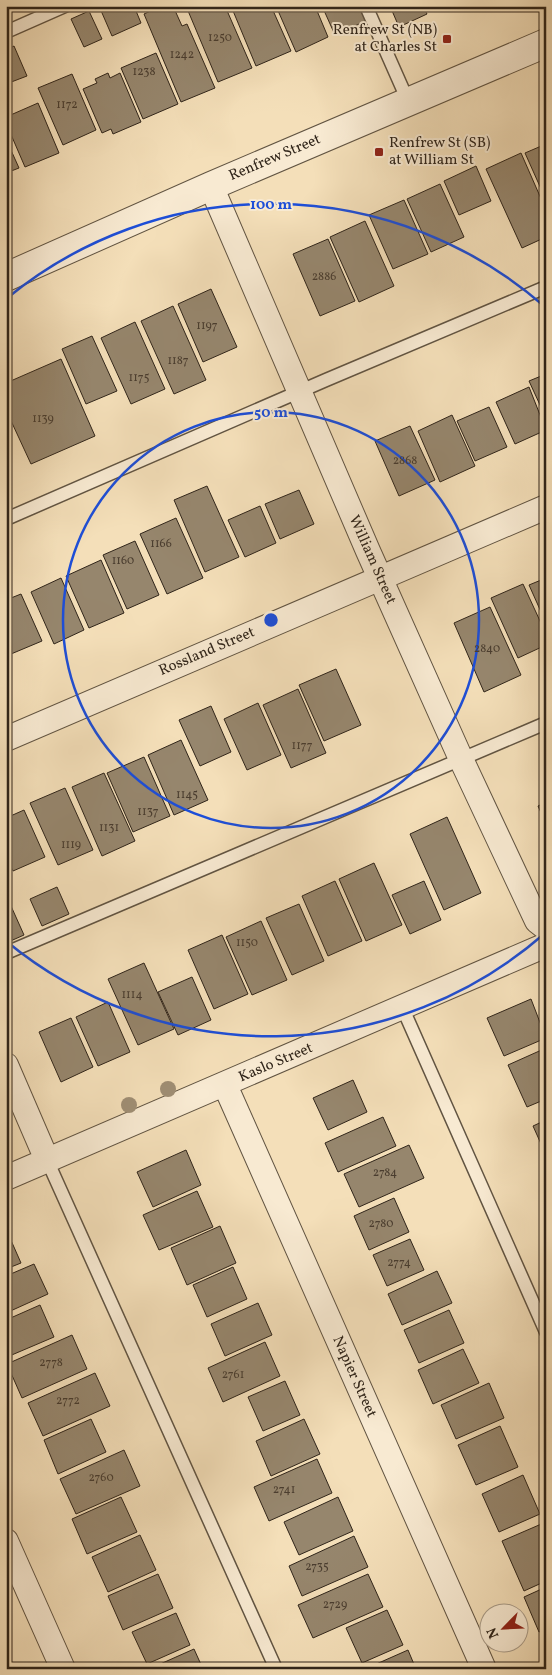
<svg xmlns="http://www.w3.org/2000/svg" width="552" height="1675" font-family="Vollkorn,serif">
<style>
.building{fill:#96866d;stroke:#30251a}
.lines{fill:none;stroke-linecap:round;stroke-linejoin:round}
.service-casing{stroke:#615442;stroke-width:15}
.minor-casing{stroke:#615442;stroke-width:26}
.tertiary-casing{stroke:#615442;stroke-width:30}
.service{stroke:#f8ead2;stroke-width:12}
.minor{stroke:#f8ead2;stroke-width:24}
.tertiary{stroke:#f8ead2;stroke-width:28}
.tree{fill:#9f8e74}
.ring{fill:none;stroke:#1d4ed8;stroke-width:2.5}
.poi-dot{fill:#8f2418;stroke:#f8ead2;stroke-width:2}
.labels{text-anchor:middle;dominant-baseline:central;stroke-width:4;stroke-linejoin:round;paint-order:stroke}
.number-label{font-size:12px;fill:#4a3d2f}
.poi-label{font-size:15px;fill:#30251a;stroke:#f8ead2;text-anchor:end}
.street-label{font-size:15px;fill:#30251a;stroke:#f8ead2}
.centre{fill:#1d4ed8;stroke:#f8ead2;stroke-width:2.5}
.ring-label{font-size:15px;text-anchor:middle;font-weight:bold;fill:#1d4ed8;stroke:#f8ead2;stroke-width:4;stroke-linejoin:round;paint-order:stroke}
</style>
<rect width="100%" height="100%" fill="#f4dfb9"/>
<filter id="stains"><feTurbulence type="fractalNoise" baseFrequency=".004" numOctaves="4"/><feColorMatrix values="0 0 0 0 .2 0 0 0 0 .09 0 0 0 0 .02 0 0 0 .5 -.17"/></filter>
<radialGradient id="worn" r=".72"><stop offset=".6" stop-color="#630" stop-opacity="0"/><stop offset="1" stop-color="#630" stop-opacity=".3"/></radialGradient>
<path class="building" d="M99 6H134L141 23 112 36Z
M161 6H173L182 26 187 24 215 88 181 102 144 14Z
M186 6H225L252 68 218 82Z
M231 6H271L291 51 256 66Z
M276 6H315L328 37 296 52Z
M322 6H362L368 20 335 35Z
M390 6H423L427 14 399 27Z
M89 11 102 39 84 47 71 19Z
M14 46 27 76 6 84V50Z
M156 53 178 104 143 119 121 68Z
M108 73 110 78 120 73 141 122 113 134 111 129 102 133 83 89 97 83 95 79Z
M72 74 96 130 63 145 38 88Z
M38 103 59 153 25 167 6 123V117Z
M6 139 19 168 6 173Z
M546 144V200L525 153Z
M521 153 546 210V237L522 248 486 169Z
M476 166 491 201 459 215 444 181Z
M440 184 464 237 431 252 407 199Z
M404 200 428 254 393 269 369 215Z
M365 221 394 286 359 302 330 237Z
M328 239 355 301 320 316 293 254Z
M211 289 237 347 203 362 178 304Z
M173 306 206 380 174 394 141 321Z
M135 322 165 389 131 404 101 338Z
M92 336 117 391 86 404 62 349Z
M61 359 95 436 31 464 6 410V383Z
M546 374V418L529 381Z
M529 387 546 430 515 444 496 402Z
M489 407 507 447 475 461 457 421Z
M452 415 475 466 440 482 418 431Z
M410 426 435 480 399 496 375 441Z
M207 486 239 557 205 572 174 500Z
M299 490 314 524 280 539 265 504Z
M260 506 276 543 245 557 228 520Z
M176 518 203 578 167 594 140 534Z
M135 541 159 595 127 609 103 555Z
M101 560 124 613 89 628 66 576Z
M61 578 84 630 54 644 31 592Z
M546 578V623L529 585Z
M523 584 546 634V645L518 658 491 598Z
M21 594 42 641 11 654 6 643V600Z
M490 607 521 675 484 692 454 623Z
M336 669 361 725 324 741 299 685Z
M298 689 326 753 291 768 263 705Z
M258 703 281 755 247 770 224 719Z
M211 706 231 752 200 766 179 720Z
M181 740 208 800 174 815 148 755Z
M144 757 170 816 133 832 107 773Z
M104 773 135 841 102 856 72 787Z
M65 788 93 850 58 865 30 803Z
M546 802V824L538 806Z
M24 810 45 857 13 871 6 857V818Z
M447 817 481 893 444 910 410 834Z
M374 863 402 925 366 941 339 879Z
M335 881 362 941 328 956 302 896Z
M424 881 441 920 410 934 392 895Z
M57 887 69 914 42 926 30 899Z
M299 904 324 961 292 975 266 918Z
M11 906 24 935 6 943V908Z
M261 921 287 980 252 995 226 937Z
M222 935 248 994 214 1009 188 950Z
M144 963 174 1029 138 1045 108 979Z
M192 977 211 1020 178 1035 158 992Z
M531 999 546 1038 504 1056 487 1018Z
M108 1002 130 1052 98 1066 76 1017Z
M71 1018 93 1067 61 1082 39 1032Z
M546 1048V1099L527 1107 508 1065Z
M353 1080 367 1112 328 1130 313 1098Z
M383 1117 396 1146 338 1172 325 1143Z
M546 1120V1155L533 1126Z
M409 1145 424 1178 359 1207 344 1174Z
M186 1150 201 1185 153 1207 137 1172Z
M197 1191 213 1227 159 1250 143 1215Z
M394 1198 409 1232 369 1250 354 1216Z
M220 1226 236 1263 187 1285 171 1248Z
M6 1229 21 1263 6 1269Z
M410 1239 424 1270 387 1286 373 1255Z
M34 1264 48 1294 6 1313V1276Z
M233 1267 247 1299 207 1317 193 1285Z
M437 1271 452 1303 402 1325 388 1294Z
M258 1303 272 1335 225 1356 211 1324Z
M40 1305 54 1337 7 1357 6 1320Z
M449 1310 464 1343 419 1363 404 1330Z
M72 1335 87 1369 22 1398 7 1364Z
M265 1342 280 1376 223 1402 208 1368Z
M463 1349 479 1383 433 1404 418 1370Z
M95 1373 110 1406 43 1436 28 1403Z
M285 1381 300 1415 263 1431 248 1397Z
M489 1383 504 1418 456 1439 441 1405Z
M91 1419 106 1452 58 1474 44 1440Z
M304 1419 320 1454 271 1476 256 1441Z
M500 1426 518 1467 476 1485 458 1445Z
M124 1450 140 1486 76 1514 60 1479Z
M317 1459 332 1493 269 1521 254 1487Z
M523 1475 540 1514 499 1532 482 1494Z
M121 1497 137 1532 87 1554 72 1519Z
M338 1497 353 1531 299 1555 284 1522Z
M546 1522V1581L524 1591 502 1541Z
M140 1535 156 1570 108 1592 92 1557Z
M354 1536 368 1567 302 1596 289 1566Z
M158 1574 173 1608 123 1630 108 1596Z
M368 1574 383 1607 313 1638 298 1605Z
M546 1587V1629L539 1632 524 1597Z
M387 1610 403 1645 362 1663 346 1628Z
M176 1613 190 1645 147 1664 132 1632Z
M194 1649 203 1669H149Z
M408 1650 416 1669H365Z"/>
<g class="lines">
<g class="service-casing">
<path id="service" d="M366 6 408 101
M6 32 65 6
M6 519 326 380 546 287
M6 953 546 723
M403 1009 546 1332
M47 1160 276 1669"/>
</g>
<g class="minor-casing">
<path id="minor" d="M211 186 368 551 461 759 537 921 546 928
M6 739 546 507
M6 1065 47 1160
M225 1085 484 1669
M6 1178 546 945
M6 1541 63 1669"/>
</g>
<g class="tertiary-casing">
<path id="tertiary" d="M6 277 211 186 546 43"/>
</g>
<use href="#service" class="service"/>
<use href="#minor" class="minor"/>
<use href="#tertiary" class="tertiary"/>
</g>
<g class="tree">
<circle cx="168" cy="1089" r="8"/>
<circle cx="129" cy="1105" r="8"/>
</g>
<g class="ring">
<circle cx="271" cy="620" r="208"/>
<path d="M544 934A416 416 0 0 1 6 941M6 299A416 416 0 0 1 544 306"/>
</g>
<g class="poi-dot">
<rect x="442" y="34" width="10" height="10" rx="2.5"/>
<rect x="374" y="147" width="10" height="10" rx="2.5"/>
</g>
<g class="labels">
<g class="number-label">
<text x="220" y="38">1250</text>
<text x="182" y="55">1242</text>
<text x="144" y="72">1238</text>
<text x="67" y="105">1172</text>
<text x="324" y="277">2886</text>
<text x="207" y="326">1197</text>
<text x="178" y="361">1187</text>
<text x="139" y="378">1175</text>
<text x="43" y="419">1139</text>
<text x="405" y="461">2868</text>
<text x="161" y="544">1166</text>
<text x="123" y="561">1160</text>
<text x="487" y="649">2840</text>
<text x="302" y="746">1177</text>
<text x="187" y="795">1145</text>
<text x="148" y="812">1137</text>
<text x="109" y="828">1131</text>
<text x="71" y="845">1119</text>
<text x="247" y="943">1150</text>
<text x="132" y="995">1114</text>
<text x="385" y="1173">2784</text>
<text x="381" y="1224">2780</text>
<text x="399" y="1263">2774</text>
<text x="51" y="1363">2778</text>
<text x="233" y="1375">2761</text>
<text x="68" y="1401">2772</text>
<text x="101" y="1478">2760</text>
<text x="284" y="1490">2741</text>
<text x="317" y="1567">2735</text>
<text x="335" y="1605">2729</text>
</g>
<g class="poi-label">
<text x="437" y="30">Renfrew St (NB)<tspan x="437" dy="17">at Charles St</tspan></text>
<text x="389" y="143" text-anchor="start">Renfrew St (SB)<tspan x="389" dy="17">at William St</tspan></text>
</g>
<g class="street-label">
<text transform="translate(275 158) rotate(-23)">Renfrew Street</text>
<text transform="translate(372 560) rotate(66)">William Street</text>
<text transform="translate(207 652) rotate(-23)">Rossland Street</text>
<text transform="translate(276 1063) rotate(-23)">Kaslo Street</text>
<text transform="translate(354 1377) rotate(66)">Napier Street</text>
</g>
</g>
<circle cx="271" cy="620" r="8" class="centre"/>
<g class="ring-label">
<text x="271" y="209">100 m</text>
<text x="271" y="417">50 m</text>
</g>
<rect width="552" height="1675" fill="none" stroke="#f4dfb9" stroke-width="25"/>
<rect x="8" y="8" width="537" height="1660" fill="none" stroke="#30251a" stroke-width="2.5"/>
<rect x="12" y="12" width="527" height="1650" fill="none" stroke="#30251a"/>
<g transform="translate(504 1628) rotate(246)"><circle r="24" fill="#f8ead2" stroke="#a89b88"/>
<path d="M0-4L9 19L0 12L-9 19Z" fill="#8f2418"/>
<text y="-8" font-size="14" font-weight="bold" text-anchor="middle" fill="#30251a">N</text>
</g>
<rect width="100%" height="100%" filter="url(#stains)"/>
<rect width="100%" height="100%" fill="url(#worn)"/>
</svg>
